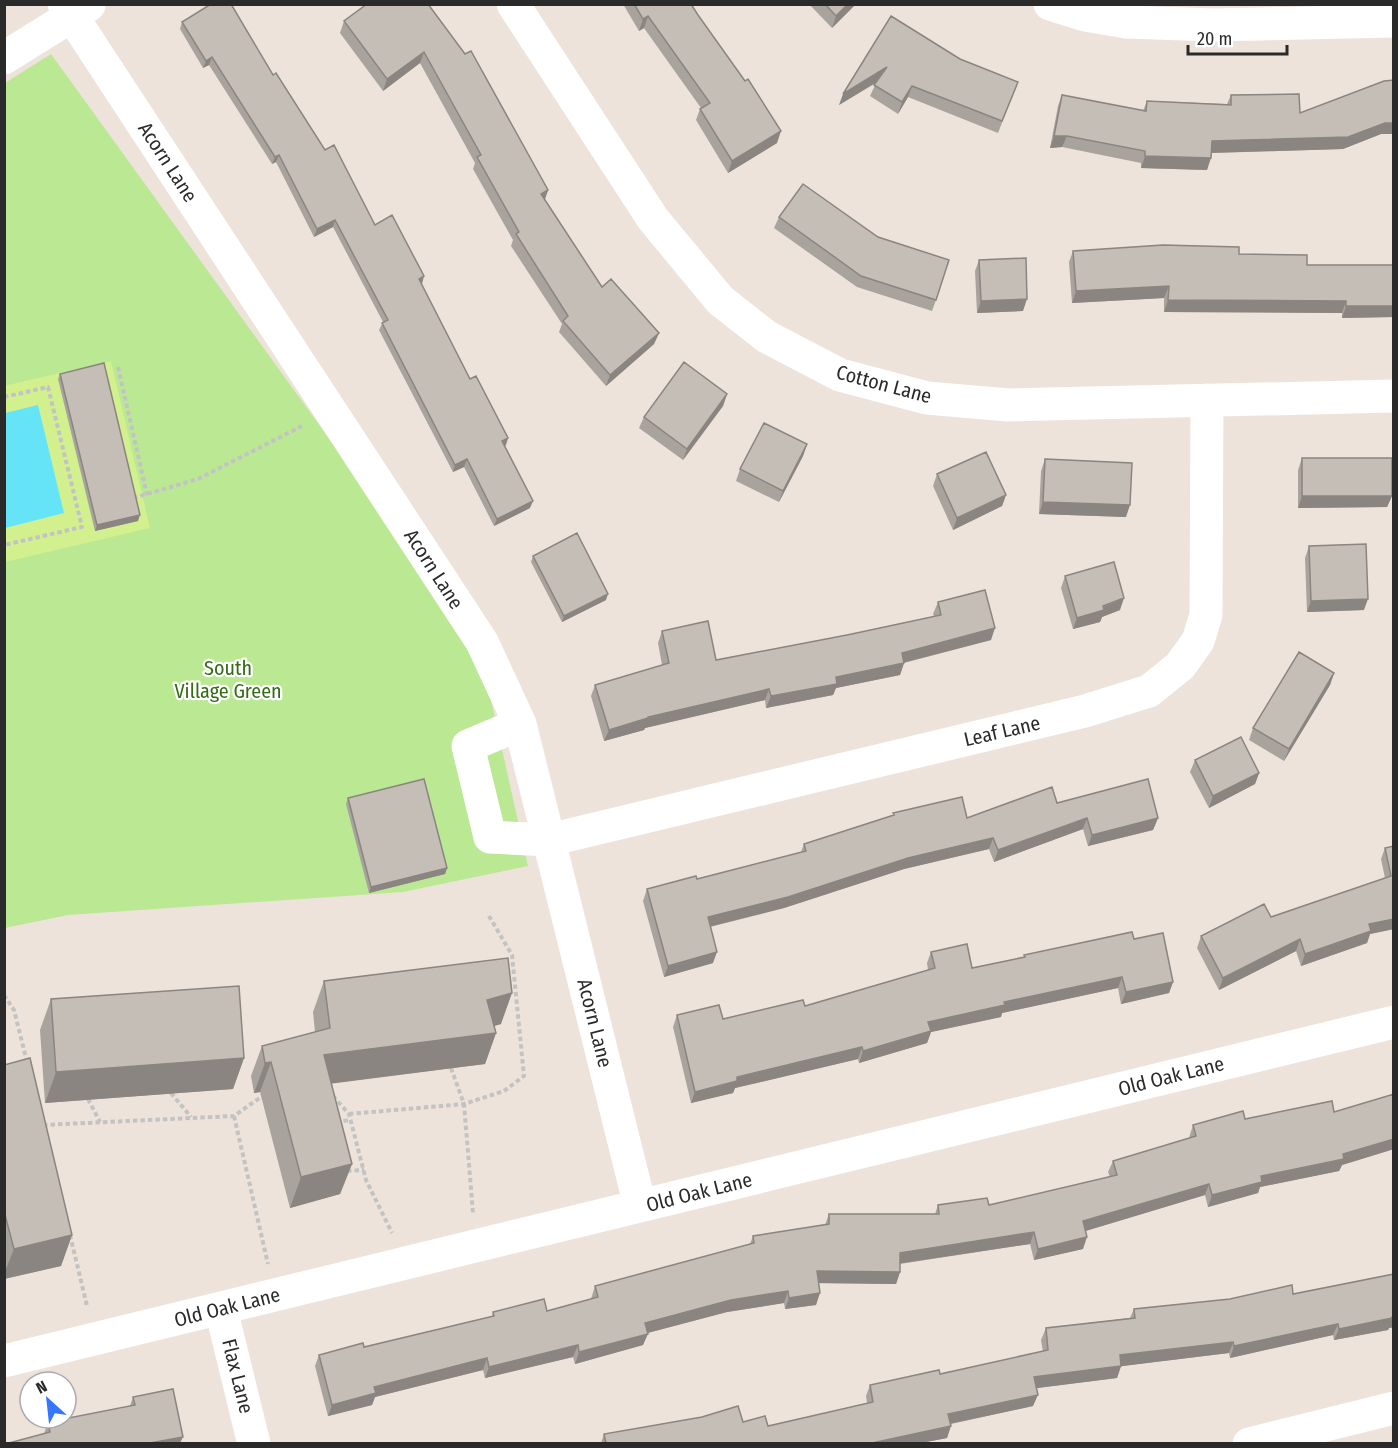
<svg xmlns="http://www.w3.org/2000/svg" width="1398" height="1448" font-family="'Fira Sans Condensed',sans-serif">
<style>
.green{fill:#bbe893}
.pitch{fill:#d3f08e}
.water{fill:#66e4f7}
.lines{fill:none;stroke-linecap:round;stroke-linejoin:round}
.path{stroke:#c3c3c3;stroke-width:4;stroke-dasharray:4.5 3;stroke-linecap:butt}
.minor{stroke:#fff;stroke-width:33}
.wall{fill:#a9a39d}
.shaded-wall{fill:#8a8580}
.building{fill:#c5beb7;stroke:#8a8580;stroke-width:1.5}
.labels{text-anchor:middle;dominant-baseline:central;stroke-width:4.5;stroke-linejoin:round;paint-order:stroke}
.street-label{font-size:20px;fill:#2a2a2a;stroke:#fff}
.park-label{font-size:20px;fill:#336c15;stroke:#fff}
</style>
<rect width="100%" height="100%" fill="#ede3db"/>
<path class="green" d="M51 54 479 646 528 866 403 892 68 915 5 928V83Z"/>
<path class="pitch" d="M111 361 150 528 5 562 4 386Z"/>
<path class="water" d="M38 405 64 513 5 528V413Z"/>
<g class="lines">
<path class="path" d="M118 367 147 495
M4 397 48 387 82 527 4 545
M133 498 198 479 302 426
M4 995 14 1010 27 1062
M451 1068 464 1104 473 1213
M171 1093 191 1117
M333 1096 349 1114 366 1180 392 1233
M88 1099 100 1122
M349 1114 464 1104 504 1091 524 1076 512 955 489 916
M234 1116 268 1264
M336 1122 350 1120
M43 1125 234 1116 261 1097
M347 1171 364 1170
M70 1235 87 1306"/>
<path class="minor" d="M64 4 482 642 520 724 640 1206
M513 4 653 219 720 300 767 337 840 375 927 398 1008 405 1394 396
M1050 4 1085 15 1126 22 1214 25 1394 21
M4 58 89 5
M520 724 468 746 490 837 549 840 1085 711 1149 691 1180 666 1198 641 1206 615 1207 400
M221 1309 254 1444
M4 1361 1394 1022
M1249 1444 1394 1408"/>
</g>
<path class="wall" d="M365 4H428L548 190 545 199 602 287 659 333 654 344 606 386 559 332 562 324 511 246 513 240 473 169 475 163 420 63 383 91 340 33 344 21 365 6Z
M623 4H691L777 143 728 173 696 120 700 109 701 108 644 28 639 31Z
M809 4H856L832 28Z
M891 16 960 59 1018 82 998 133 908 97 898 114 870 96 876 83 839 105Z
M182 22 273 75 325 150 375 225 421 284 470 379 508 438 505 446 530 508 494 526 464 467 453 472 379 330 383 322 333 227 314 237 276 162 272 164 209 65 203 68 180 29Z
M1394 80V134H1381L1343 149 1211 153 1207 170 1141 168V163L1062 147 1050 148 1058 106 1062 95 1143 111 1147 101 1227 104 1231 95 1300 113Z
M779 217 936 300 932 311 857 287 774 228Z
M1073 251 1239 254 1307 265H1394V317L1342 318V313L1164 312V298L1072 303 1069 262Z
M979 260 1023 311 977 313 975 271Z
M60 374 138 521 95 531 58 379Z
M727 394 723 406 683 460 639 428 644 417Z
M807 444 803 456 779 502 736 481 740 469Z
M1302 458 1392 496 1387 507 1298 508V470Z
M1045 459 1126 517 1039 514 1041 471Z
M937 474 1006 495 1002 506 953 530 933 486Z
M1309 546 1364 610 1307 612 1305 558Z
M533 556 606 600 562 622 531 562Z
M1065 576 1120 610 1102 617 1100 622 1073 629 1061 588Z
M938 602 991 640 904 663 900 675 836 688 833 695 766 708 765 700 645 728 644 730 604 741 591 696 595 685 662 665 658 643 662 631 716 660 847 635 934 616 933 614Z
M1334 673 1330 685 1284 761 1249 740 1253 728Z
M1195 760 1259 773 1255 784 1209 808 1190 772Z
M348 798 447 868 445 874 369 893 346 804Z
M1057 803 1158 818 1153 830 1088 846 1083 829 994 862 989 849 904 869 784 908 710 927 713 963 664 977 643 901 647 889 697 879 801 852 804 844 893 815V813L967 818Z
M1394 846V929L1370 934 1367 943 1301 966 1296 951 1219 990 1197 948 1201 936 1271 917 1385 878 1381 859 1385 848Z
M1134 939 1173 982 1169 993 1121 1004 1118 988 1002 1013 1001 1017 931 1032 927 1043 859 1063 858 1059 735 1088 733 1093 691 1103 673 1027 677 1015 723 1019 805 1006 928 970 927 963 931 952 972 968 1024 957V955Z
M324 981 501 1024 494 1026 496 1033 485 1064 331 1083 352 1164 340 1194 290 1208 260 1092 254 1093 251 1076 262 1046 315 1032 313 1012Z
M51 999 244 1058 233 1089 45 1103 40 1030Z
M4 1065 72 1235 61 1266 4 1279Z
M1394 1094V1149L1342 1165 1339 1171 1260 1187 1258 1193 1208 1207 1205 1195 1085 1231 1083 1249 1034 1260 1030 1244 900 1264V1272L896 1284 818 1283 816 1305 785 1309 784 1303 727 1312 647 1333 643 1345 575 1364 573 1357 485 1378 483 1370 375 1397 372 1405 328 1416 315 1366 319 1355 364 1347 492 1316 493 1312 547 1311 591 1299 595 1286 750 1244 753 1236 825 1225 829 1214H935L938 1205H989L1110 1177 1108 1172 1113 1161 1189 1138 1193 1125 1245 1119 1334 1112Z
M1394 1274V1327L1389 1328 1388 1330 1334 1340 1333 1335 1230 1358 1229 1353 1121 1366 1117 1378 1036 1388 1033 1406 951 1424 947 1438 921 1443H601L604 1434 743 1422 768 1426 867 1403 866 1396 870 1385 940 1374 1043 1352 1041 1340 1046 1328 1130 1318 1134 1309 1293 1294Z
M133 1397 180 1443 44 1434 48 1422 130 1406Z"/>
<path class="shaded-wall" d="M848 4H856L832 28 836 16Z
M648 16 644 28 639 31 643 19Z
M424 52 420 63 383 91 387 79Z
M212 57 209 65 203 68 206 61Z
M887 67 883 78 839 105 843 94Z
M912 86 908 97 898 114 902 102Z
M1385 123H1394V134H1381L1343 149 1208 153 1212 141Z
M781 131 777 143 728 173 732 161Z
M1054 136H1067L1062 147 1050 148Z
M279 155 276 162 272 164 275 157Z
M1145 156 1211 158 1207 170 1141 168Z
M548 190 544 202 541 194Z
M335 220 333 227 314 237 317 229Z
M424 276 422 284 416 287 419 279Z
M1169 286 1164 298 1072 303 1076 291Z
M1027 299 1023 311 977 313 981 301Z
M1168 300 1346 301 1342 313 1164 312Z
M1346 306H1394V317L1342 318Z
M659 333 654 344 606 386 610 375Z
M727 394 723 406 683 460 687 449Z
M508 438 506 445 500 449 502 441Z
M807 444 803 456 779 502 783 491Z
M467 459 464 467 453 472 455 465Z
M1006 495 1002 506 953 530 957 518Z
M1302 496H1392L1387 507 1298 508Z
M533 501 530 508 494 526 497 519Z
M1043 502 1130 505 1126 517 1039 514Z
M140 515 138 521 95 531 97 525Z
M608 594 606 600 562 622 564 616Z
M1124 598 1120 610 1102 617 1100 622 1073 629 1077 618Z
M1368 599 1364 610 1307 612 1311 601Z
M995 628 991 640 898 664 902 653Z
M904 663 900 675 836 688 833 695 766 708 771 696 836 677Z
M1334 673 1330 685 1284 761 1289 749Z
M769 689 765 700 645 728 644 730 604 741 609 730 648 717Z
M1259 773 1255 784 1209 808 1213 796Z
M1087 818 1083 829 994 862 998 850Z
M1158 818 1153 830 1088 846 1092 835Z
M993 838 989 849 904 869 784 908 704 928 708 917 908 858Z
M447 868 445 874 369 893 371 887Z
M1394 919V929L1370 934 1367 943 1301 966 1305 954 1369 924Z
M1300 939 1296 951 1219 990 1223 978Z
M717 952 713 963 664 977 668 966Z
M1122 977 1118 988 1002 1013 1001 1017 931 1032 927 1043 859 1063 863 1051 928 1022 1004 1002Z
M1173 982 1169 993 1121 1004 1126 992Z
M512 993 501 1024 476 1031 487 1000Z
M496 1033 485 1064 313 1086 324 1055Z
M862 1047 858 1059 735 1088 733 1093 691 1103 695 1092 737 1077Z
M244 1058 233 1089 45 1103 56 1072Z
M271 1062 260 1092 254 1093 265 1063Z
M1394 1139V1149L1342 1165 1339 1171 1260 1187 1258 1193 1208 1207 1212 1195 1261 1176 1343 1154Z
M352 1164 340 1194 290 1208 301 1177Z
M1209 1184 1205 1195 1079 1233 1083 1221Z
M1034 1232 1030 1244 896 1264 900 1253Z
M72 1235 61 1266 4 1279V1274L14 1249Z
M1087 1237 1083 1249 1034 1260 1038 1249Z
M817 1271 900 1272 896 1284 812 1283Z
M788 1291 784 1303 727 1312 640 1335 645 1323 731 1300Z
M820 1293 816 1305 785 1309 789 1298Z
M1394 1316V1327L1389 1328 1388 1330 1334 1340 1339 1329Z
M1338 1324 1333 1335 1230 1358 1234 1346Z
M648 1334 643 1345 575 1364 579 1352Z
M1233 1342 1229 1353 1115 1367 1120 1355Z
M578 1345 573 1357 485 1378 489 1367Z
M487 1358 483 1370 375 1397 372 1405 328 1416 332 1405 374 1387Z
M1121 1366 1117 1378 1030 1389 1034 1377Z
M1038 1395 1033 1406 944 1425 948 1414Z
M951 1426 947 1438 921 1443H872Z
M183 1437 180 1443H150Z"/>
<path class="building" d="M211 4H231L273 75 276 73 325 150 334 145 375 225 392 215 424 276 419 279 470 379 476 376 508 438 502 441 533 501 497 519 467 459 455 465 382 323 388 320 335 220 317 229 279 155 275 157 212 57 206 61 182 22Z
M367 4H428L465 54 471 51 548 190 541 194 602 287 611 279 659 333 610 375 563 321 568 316 516 234 519 232 477 157 481 155 424 52 387 79 344 21Z
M634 4H691L698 15 745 81 748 79 781 131 732 161 700 109 710 103 648 16 643 19Z
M825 4H848L836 16Z
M891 16 960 59 1018 82 1002 121 912 86 902 102 874 85 887 67 843 94Z
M1394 80V123H1385L1348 137 1212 141 1211 158 1145 156V151L1067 136H1054L1062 95 1146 111 1147 101 1231 105V95L1299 94 1300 113 1384 81Z
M803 184 878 237 949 260 936 300 861 276 779 217Z
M1163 245 1239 247V254L1307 255V265H1394V306H1346V301L1168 300 1169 286 1076 291 1073 251Z
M1026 258 1027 299 981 301 979 260Z
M684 362 727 394 687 449 644 417Z
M104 363 140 515 97 525 60 374Z
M764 423 807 444 783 491 740 469Z
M986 452 1006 495 957 518 937 474Z
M1302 458H1392V496H1302Z
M1045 459 1132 463 1130 505 1043 502Z
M577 533 608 594 564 616 533 556Z
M1366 544 1368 599 1311 601 1309 546Z
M1114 562 1124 598 1103 606 1104 610 1077 618 1065 576Z
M985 590 995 628 902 653 904 663 836 677 837 684 771 696 769 689 648 717V718L609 730 595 685 669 663 662 631 708 621 716 660 847 635 941 615 938 602Z
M1299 652 1334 673 1289 749 1253 728Z
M1241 737 1259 773 1213 796 1195 760Z
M424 779 447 868 371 887 348 798Z
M1148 779 1158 818 1092 835 1087 818 998 850 993 838 908 858 788 897 708 917 717 952 668 966 647 889 696 876 697 879 806 851 804 844 894 815 893 813 962 797 967 818 1052 787 1057 803Z
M1394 846V919L1369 924 1371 931 1305 954 1300 939 1223 978 1201 936 1264 904 1271 917 1391 876 1385 848Z
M1132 932 1134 939 1163 933 1173 982 1126 992 1122 977 1004 1002 1005 1005 928 1022 931 1031 863 1051 862 1047 737 1077V1081L695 1092 677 1015 719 1005 723 1019 803 1000 805 1006 935 968 931 952 967 944 972 968 1025 957 1024 955Z
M508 958 512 993 487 1000 496 1033 324 1055 352 1164 301 1177 271 1062 265 1063 262 1046 330 1028 324 981Z
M239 986 244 1058 56 1072 51 999Z
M30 1058 72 1235 14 1249 4 1211V1065Z
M1394 1094V1139L1343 1154 1344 1159 1261 1176 1262 1182 1212 1195 1209 1184 1083 1221 1087 1237 1038 1249 1034 1232 900 1253V1272L817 1271 820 1293 789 1298 788 1291 731 1300 645 1323 648 1334 579 1352 578 1345 489 1367 487 1358 374 1387 376 1393 332 1405 319 1355 363 1343 364 1347 494 1316 493 1312 544 1299 547 1311 598 1297 595 1286 754 1243 753 1236 829 1224V1214H939L938 1205 987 1198 989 1205 1117 1175 1113 1161 1196 1136 1193 1125 1243 1111 1245 1119 1332 1101 1334 1112Z
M1394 1274V1316L1392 1317V1318L1339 1329 1338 1324 1234 1346 1233 1342 1120 1355 1121 1366 1034 1377 1038 1395 948 1414 951 1426 872 1443H604H606L604 1434 702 1417 738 1406 743 1422 765 1416 768 1426 873 1402 870 1385 939 1370 940 1374 1048 1350 1046 1328 1135 1318 1134 1309 1230 1299 1292 1285 1293 1294Z
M173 1389 183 1437 150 1443H9L50 1432 48 1422 135 1405 133 1397Z"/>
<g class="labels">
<g class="street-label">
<text transform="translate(168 162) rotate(57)">Acorn Lane</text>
<text transform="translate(884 384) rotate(15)">Cotton Lane</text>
<text transform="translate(434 569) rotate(57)">Acorn Lane</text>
<text transform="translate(1002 731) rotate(-13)">Leaf Lane</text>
<text transform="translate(595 1023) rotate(76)">Acorn Lane</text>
<text transform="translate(1171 1076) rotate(-14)">Old Oak Lane</text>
<text transform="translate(699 1192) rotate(-14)">Old Oak Lane</text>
<text transform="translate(227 1307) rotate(-14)">Old Oak Lane</text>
<text transform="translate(238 1376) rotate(76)">Flax Lane</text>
</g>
<g class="park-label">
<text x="228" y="668">South<tspan x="228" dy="23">Village Green</tspan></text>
</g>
</g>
<rect width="1398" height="1448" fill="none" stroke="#2a2a2a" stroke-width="12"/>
<g transform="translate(48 1400) rotate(333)"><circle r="28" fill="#ffffff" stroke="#aaaaaa" stroke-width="1.5"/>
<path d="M0-4.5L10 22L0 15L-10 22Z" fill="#3676ff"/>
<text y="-9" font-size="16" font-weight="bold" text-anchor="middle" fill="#2a2a2a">N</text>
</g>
<path d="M1188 45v9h99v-9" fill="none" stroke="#2a2a2a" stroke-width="3"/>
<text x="1197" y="45" font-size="18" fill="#2a2a2a" stroke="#ffffff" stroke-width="4.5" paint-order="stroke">20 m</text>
</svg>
